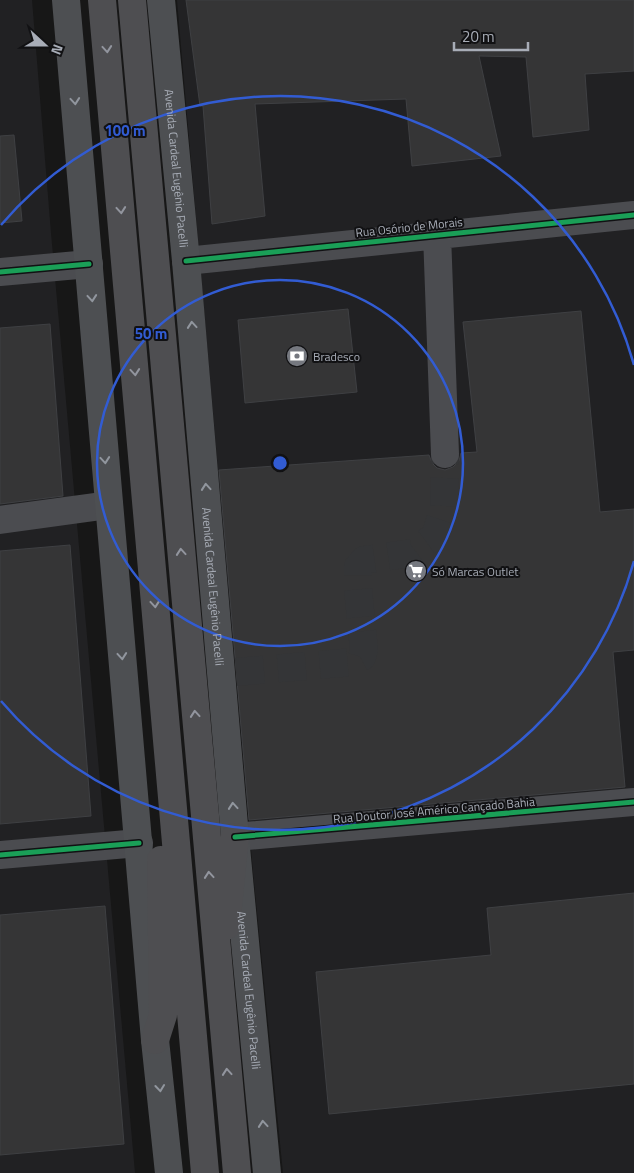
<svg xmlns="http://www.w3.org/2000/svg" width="634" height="1173" font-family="'Titillium Web',sans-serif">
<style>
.built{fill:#212123}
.building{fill:#353536;stroke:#3f4043}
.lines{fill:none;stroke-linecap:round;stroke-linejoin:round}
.minor-tunnel{stroke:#343537;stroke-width:28;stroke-dasharray:28 14;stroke-linecap:butt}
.minor{stroke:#4b4c50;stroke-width:28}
.major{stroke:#4d4f52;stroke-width:28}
.highway{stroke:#4e4e51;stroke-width:28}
.cycleway-casing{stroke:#111113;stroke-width:8}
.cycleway{stroke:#1a9f57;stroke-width:5}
.oneway{stroke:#92959e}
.oneway2{stroke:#91969e}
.ring{fill:none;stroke:#325cd3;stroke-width:2.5}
.labels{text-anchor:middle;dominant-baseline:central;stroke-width:4;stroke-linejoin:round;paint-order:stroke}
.street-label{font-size:12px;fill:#a8adb7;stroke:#111113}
.poi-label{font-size:12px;fill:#a8adb7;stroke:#111113;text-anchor:start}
.centre{fill:#325cd3;stroke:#111113;stroke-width:2.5}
.ring-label{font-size:15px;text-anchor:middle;font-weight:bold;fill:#325cd3;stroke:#111113;stroke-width:4;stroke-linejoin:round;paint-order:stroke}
</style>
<rect width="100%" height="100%" fill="#171717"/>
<path class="built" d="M0 0H32L51 233 135 1173H0Z
M177 0H634V1173H283L253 872Z"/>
<path class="building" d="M186 0H634V71L585 74 589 130 533 137 526 57 479 56 501 156 412 166 406 99 255 104 265 216 212 224 203 106H200Z
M14 135 22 221 0 223V136Z
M348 309 357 392 245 403 238 320Z
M581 311 600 512 634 509V650L613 652 625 787 249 820 219 470 429 455 432 463 437 468 445 470 453 467 459 461 461 453 477 452 463 322Z
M50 324 63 496 0 504V328Z
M70 545 91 816 0 824V551Z
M634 893V1084L329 1114 316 972 491 955 487 908Z
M105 906 124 1144 0 1155V915Z"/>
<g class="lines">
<path class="minor-tunnel" d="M236 672 353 662 362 657 364 650 358 589V567L364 560 412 553 435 536 444 509 445 454"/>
<path class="minor" d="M437 234 445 454
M186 261 634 215
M0 272 89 264
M0 520 109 505
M235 837 634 802
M0 855 139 843"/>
<g class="major">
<path d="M66 0 155 1040 169 1173"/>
<path id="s1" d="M161 0 186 261 235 837 267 1173"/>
</g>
<path class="highway" d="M102 0 205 1173
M132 0 237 1173
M226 926 235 837
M155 1040 163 1015 161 860"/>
<g class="cycleway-casing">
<path id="cycleway" d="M186 261 634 215
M0 272 89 264
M235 837 634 802
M0 855 139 843"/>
</g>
<use href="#cycleway" class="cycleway"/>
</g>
<defs><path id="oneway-chevron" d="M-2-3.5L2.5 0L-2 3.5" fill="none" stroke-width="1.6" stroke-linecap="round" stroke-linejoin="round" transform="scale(1.25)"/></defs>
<g class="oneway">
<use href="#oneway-chevron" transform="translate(107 49) rotate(85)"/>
<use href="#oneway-chevron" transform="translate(121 210) rotate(85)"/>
<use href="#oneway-chevron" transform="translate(135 372) rotate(85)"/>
<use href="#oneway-chevron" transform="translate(181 552) rotate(-95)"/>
<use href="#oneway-chevron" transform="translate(155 604) rotate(85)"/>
<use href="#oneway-chevron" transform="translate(195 714) rotate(-95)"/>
<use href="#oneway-chevron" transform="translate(209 875) rotate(-95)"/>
<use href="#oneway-chevron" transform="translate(227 1072) rotate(-95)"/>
</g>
<g class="oneway2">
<use href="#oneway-chevron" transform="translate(75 101) rotate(85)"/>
<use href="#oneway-chevron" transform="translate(92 298) rotate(85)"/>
<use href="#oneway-chevron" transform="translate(192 325) rotate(-95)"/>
<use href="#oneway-chevron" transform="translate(105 460) rotate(85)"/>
<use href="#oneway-chevron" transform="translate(206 487) rotate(-95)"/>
<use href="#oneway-chevron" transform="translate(122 656) rotate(85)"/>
<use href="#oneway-chevron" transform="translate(233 806) rotate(-95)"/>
<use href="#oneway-chevron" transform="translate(160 1088) rotate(84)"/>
<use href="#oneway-chevron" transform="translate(263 1124) rotate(-95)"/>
</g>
<g class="ring">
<circle cx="280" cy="463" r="183"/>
<path d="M634 561A367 367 0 0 1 1 701M1 225A367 367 0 0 1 634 365"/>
</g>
<defs>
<g id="bank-disc" transform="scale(1.125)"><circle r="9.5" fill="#75787f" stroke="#111113"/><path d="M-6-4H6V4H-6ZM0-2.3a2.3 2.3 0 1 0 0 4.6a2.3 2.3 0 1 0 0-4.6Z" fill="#fff"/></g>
<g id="supermarket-disc" transform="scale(1.125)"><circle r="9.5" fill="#75787f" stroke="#111113"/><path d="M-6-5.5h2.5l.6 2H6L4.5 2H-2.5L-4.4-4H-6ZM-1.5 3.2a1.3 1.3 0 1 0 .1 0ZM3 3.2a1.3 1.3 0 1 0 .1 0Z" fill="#fff"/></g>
</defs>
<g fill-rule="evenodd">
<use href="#bank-disc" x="297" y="356"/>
<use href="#supermarket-disc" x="416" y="571"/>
</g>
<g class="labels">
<g class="street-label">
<text stroke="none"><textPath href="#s1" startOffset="169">Avenida Cardeal Eugênio Pacelli</textPath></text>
<text transform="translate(409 227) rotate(-6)">Rua Osório de Morais</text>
<text stroke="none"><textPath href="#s1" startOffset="589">Avenida Cardeal Eugênio Pacelli</textPath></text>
<text transform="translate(434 810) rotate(-5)">Rua Doutor José Américo Cançado Bahia</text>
<text stroke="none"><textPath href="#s1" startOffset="994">Avenida Cardeal Eugênio Pacelli</textPath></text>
</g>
<g class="poi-label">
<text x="313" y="356">Bradesco</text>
<text x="432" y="571">Só Marcas Outlet</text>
</g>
</g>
<circle cx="280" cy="463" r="8" class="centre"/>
<g class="ring-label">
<text x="125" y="136">100 m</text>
<text x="151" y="339">50 m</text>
</g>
<g transform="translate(45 45) rotate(111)" stroke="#111113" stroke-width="4" paint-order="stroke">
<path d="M0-4L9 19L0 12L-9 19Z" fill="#a8adb7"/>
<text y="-8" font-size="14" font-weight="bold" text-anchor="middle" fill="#a8adb7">N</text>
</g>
<path d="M454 42v8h74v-8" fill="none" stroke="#a8adb7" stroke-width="2.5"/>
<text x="462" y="42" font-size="15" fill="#a8adb7" stroke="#111113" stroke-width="4" paint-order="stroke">20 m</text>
</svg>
